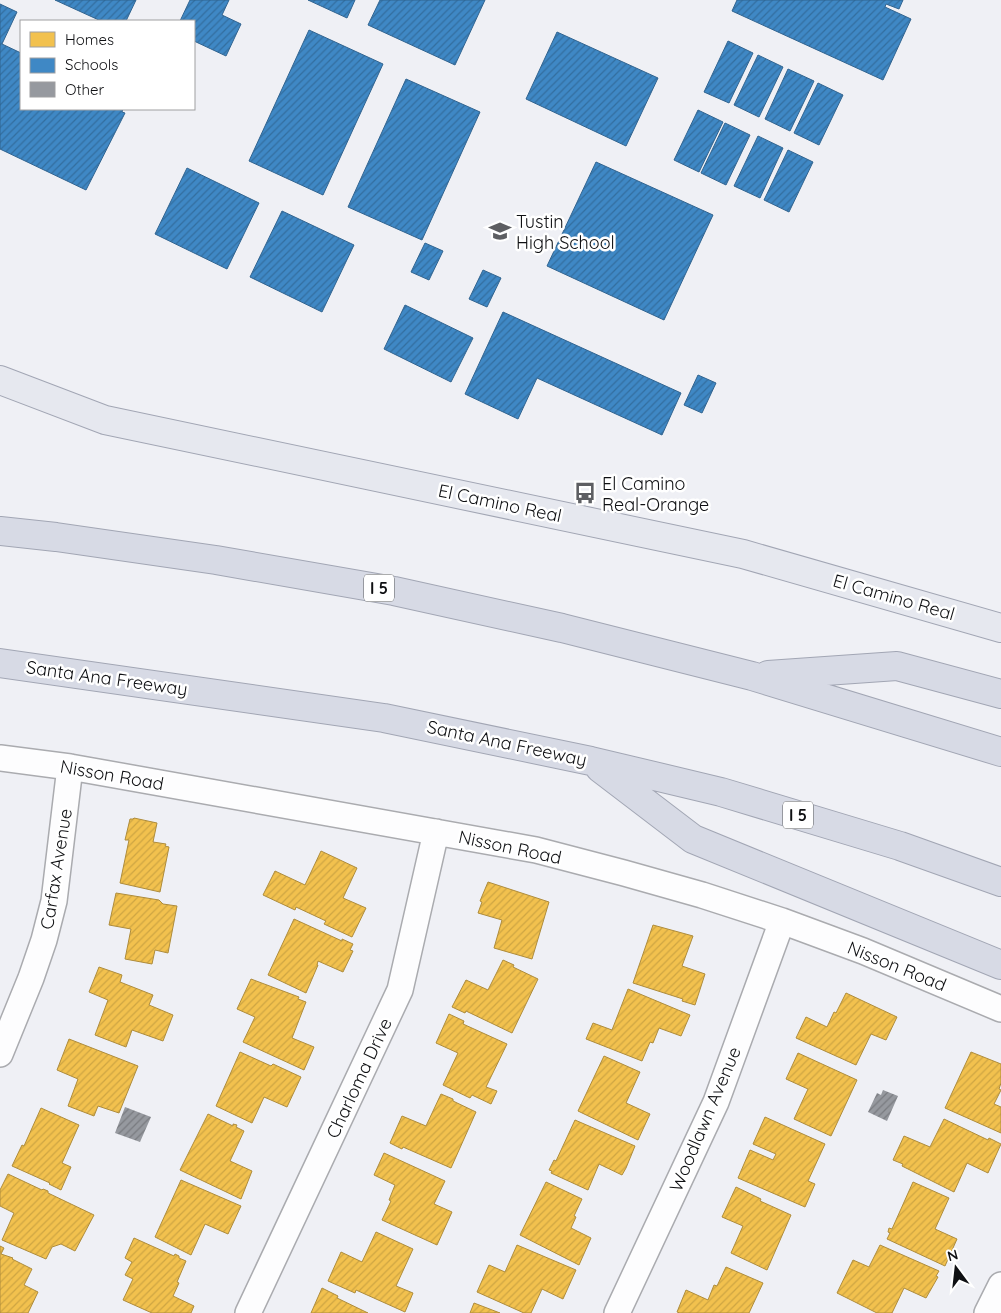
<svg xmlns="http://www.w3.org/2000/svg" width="1001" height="1313" font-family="Quicksand,sans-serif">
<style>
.homes{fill:url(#homes-hatch);stroke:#ae8c3c}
.schools{fill:url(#schools-hatch);stroke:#316490}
.building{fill:url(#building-hatch)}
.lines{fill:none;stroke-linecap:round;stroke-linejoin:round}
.minor-casing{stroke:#aaabaf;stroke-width:28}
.major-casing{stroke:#a2a6b4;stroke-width:30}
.highway-casing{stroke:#a2a6b4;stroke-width:30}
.minor{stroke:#fdfdfe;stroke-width:25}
.major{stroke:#e6e8ef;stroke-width:28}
.highway{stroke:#d7dae5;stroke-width:28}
.labels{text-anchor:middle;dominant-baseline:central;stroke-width:5;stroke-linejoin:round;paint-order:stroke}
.shield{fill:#fff;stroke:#57585a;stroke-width:1}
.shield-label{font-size:16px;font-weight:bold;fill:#0f1013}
.poi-label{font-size:18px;fill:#0f1013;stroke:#fff;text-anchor:start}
.street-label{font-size:18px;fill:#0f1013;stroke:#fff}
</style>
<defs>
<pattern id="homes-hatch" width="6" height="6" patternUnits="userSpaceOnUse" patternTransform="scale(1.25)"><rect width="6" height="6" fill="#f2c14e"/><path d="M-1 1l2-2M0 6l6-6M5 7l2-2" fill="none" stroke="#cea543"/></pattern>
<pattern id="schools-hatch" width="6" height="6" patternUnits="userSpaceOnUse" patternTransform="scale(1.25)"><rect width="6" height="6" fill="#3f88c5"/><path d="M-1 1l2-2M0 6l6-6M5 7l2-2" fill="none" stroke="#336e9f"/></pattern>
<pattern id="building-hatch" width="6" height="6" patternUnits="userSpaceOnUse" patternTransform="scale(1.25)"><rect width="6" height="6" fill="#96999f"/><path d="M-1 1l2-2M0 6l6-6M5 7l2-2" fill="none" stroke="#797b80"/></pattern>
</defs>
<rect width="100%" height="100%" fill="#eff0f5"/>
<path class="homes" d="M134 818 157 823 153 842 166 844 165 846 169 847 160 892 120 883 129 840H125L130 819H133Z
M321 851 357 868 343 898 366 908 352 937 324 924 326 921 296 907 295 910 263 895 275 871 305 885Z
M488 882 549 902 532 959 494 948 502 920 478 913 482 902 480 901Z
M116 893 159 900 163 904 177 906 168 953 155 950 152 964 125 959 131 929 109 925Z
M294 919 342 941V939L353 944 350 950 353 951 343 972 318 961 317 965H318L306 993 268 975Z
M653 925 693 936 682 966 705 974 695 1005 682 1001 683 999 633 983Z
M503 960 514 965 513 967 538 979 512 1033 466 1011 465 1013 452 1007 466 980 488 990Z
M99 967 122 975 120 982 153 995 149 1005 173 1015 163 1041 132 1030 126 1047 95 1035 108 1000 89 992Z
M251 979 299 997 298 999 306 1002 292 1038 314 1047 304 1070 243 1042 255 1017 237 1009Z
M628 989 690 1015 681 1036 659 1028 653 1043 650 1042 642 1061 586 1039 593 1023 612 1030Z
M846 993 897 1017 886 1040 871 1034 856 1065 796 1038 806 1017 827 1027 834 1012 836 1013Z
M449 1014 464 1021 463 1024 507 1044 486 1087 497 1091 491 1104 472 1095 470 1098 443 1085 458 1053 436 1043Z
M69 1039 138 1066 119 1113 98 1106 94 1116 68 1106 78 1079 57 1070Z
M240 1052 271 1066 273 1064 301 1077 287 1107 264 1097 252 1123 216 1106Z
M971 1052 1001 1064V1083L999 1089 1001 1090 994 1104 1001 1107V1133L945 1108Z
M798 1053 857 1080 831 1136 794 1119 808 1089 786 1079Z
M604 1056 640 1072 626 1103 650 1114 638 1140 578 1111Z
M441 1094 453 1099V1101L476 1112 451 1168 403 1147 402 1149 390 1143 402 1116 426 1126Z
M41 1108 79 1125 62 1163 71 1167 61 1190 49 1184 50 1183 12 1166 22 1145 24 1146Z
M208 1114 233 1126V1124L237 1125 236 1127 244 1131 230 1161 252 1171 241 1199 180 1170Z
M765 1117 825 1144 808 1181 815 1184 805 1207 738 1178 750 1150 773 1160 776 1154 753 1144Z
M944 1119 988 1140 989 1138 1001 1144 988 1173 967 1163 954 1192 902 1166 903 1164 893 1160 904 1136 930 1147Z
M575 1120 635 1146 626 1168 622 1175 599 1164 588 1190 551 1173 552 1171 549 1170 554 1160 556 1161Z
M384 1153 445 1181 434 1204 452 1212 437 1245 382 1220 391 1201 389 1200 395 1185 374 1175Z
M8 1174 42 1190 43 1189 48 1191V1193L94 1215 75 1251 61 1244 52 1247 46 1259 2 1240 14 1213 0 1206V1190Z
M181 1180 241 1206 228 1234 205 1224 191 1255 155 1237Z
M546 1182 582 1199 574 1216 576 1217 571 1228 591 1238 579 1265 520 1235Z
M913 1182 949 1198 935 1229 957 1239 945 1266 887 1239 890 1233 888 1232 889 1228 892 1229Z
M736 1187 761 1199 760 1201 791 1215 767 1270 731 1253 743 1226 722 1217Z
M376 1232 413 1249 396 1286 413 1293 405 1312 356 1290 355 1293 328 1281 341 1252 362 1262Z
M134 1238 174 1256 175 1254 179 1256V1258L186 1261 177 1282 179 1283 173 1296 194 1306 191 1313H152L123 1300 133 1279 125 1275 132 1262 125 1258Z
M517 1245 576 1270 563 1299 542 1289 531 1313H524L477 1292 489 1265 505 1272Z
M880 1245 939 1271 936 1276 938 1277 926 1298 904 1288 892 1313H877L837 1293 853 1260 869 1267Z
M0 1246 4 1248 1 1254 13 1258 12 1259 32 1269 24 1285 38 1292 28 1313H0Z
M726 1267 763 1283 749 1313H680L677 1312 686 1290 708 1300 714 1285 717 1286Z
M322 1288 338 1296 337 1298 368 1313H311Z
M474 1303 500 1313H470Z"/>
<path class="schools" d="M55 0H136L126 21H101Z
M190 0H229L222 15 241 24 226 56 194 41V21H180Z
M308 0H355L347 18Z
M380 0H485L455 65 368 25Z
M737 0H903L899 9 886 4 885 7 911 19 883 80 732 11Z
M0 4 17 12 2 44 21 53V109H123L122 112 125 113 86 190 0 149Z
M309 30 383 64 323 195 249 161Z
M557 32 658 78 626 146 526 99Z
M728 41 753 53 729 103 704 92Z
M758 55 783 67 759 117 734 105Z
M788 69 814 81 790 131 765 119Z
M406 79 480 112 422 240 348 207Z
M818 83 843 95 819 145 794 133Z
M698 110 723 122 699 172 674 160Z
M725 123 750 135 726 185 701 173Z
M758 136 783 148 760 198 734 186Z
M788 150 813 162 789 212 764 200Z
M596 162 713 215 664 320 547 266Z
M187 168 259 203 227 269 155 234Z
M282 211 354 245 322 312 250 277Z
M425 243 443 251 429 280 411 272Z
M483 270 501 278 487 307 469 299Z
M405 305 473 338 451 382 384 349Z
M503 312 681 393 662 435 537 378 518 419 465 394Z
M698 375 716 383 702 413 684 405Z"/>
<path class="building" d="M883 1090 898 1096 887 1121 868 1112 877 1093 881 1095Z
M125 1107 151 1117 140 1142 115 1133Z"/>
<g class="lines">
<g class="minor-casing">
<path id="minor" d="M0 758 70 767 536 850 624 873 702 895 782 921 863 951 1001 1009
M0 1054 31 978 44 940 54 901 70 767
M248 1313 400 990 436 832
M617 1313 716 1102 782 921
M987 1313 1001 1285"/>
</g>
<g class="major-casing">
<path id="major" d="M0 380 105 420 743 554 1001 628"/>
</g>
<g class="highway-casing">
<path id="highway" d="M0 531 56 537 216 560 394 591 562 628 752 676 1001 752
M0 663 384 718 591 761 721 792 900 846 1001 882
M768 675 897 666 1001 694
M600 768 693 839 1001 965"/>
</g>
<use href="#minor" class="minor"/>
<use href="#major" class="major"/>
<use href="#highway" class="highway"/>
</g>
<defs>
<g id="school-bare" transform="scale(1.725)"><path d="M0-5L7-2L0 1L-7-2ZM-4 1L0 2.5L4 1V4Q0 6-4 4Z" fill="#5d5e62" stroke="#fff" stroke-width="2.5" paint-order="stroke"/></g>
<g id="bus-bare" transform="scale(1.725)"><path d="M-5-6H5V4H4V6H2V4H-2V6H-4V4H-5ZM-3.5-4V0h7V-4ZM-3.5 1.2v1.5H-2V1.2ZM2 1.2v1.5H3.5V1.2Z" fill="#5d5e62" stroke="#fff" stroke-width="2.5" paint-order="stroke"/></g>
</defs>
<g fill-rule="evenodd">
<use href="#school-bare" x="500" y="231"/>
<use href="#bus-bare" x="585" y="493"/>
</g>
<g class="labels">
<g class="shield">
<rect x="364" y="574.5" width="30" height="27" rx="4"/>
<rect x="783" y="801.5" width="30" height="27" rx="4"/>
</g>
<g class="shield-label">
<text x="379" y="588">I 5</text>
<text x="798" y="815">I 5</text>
</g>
<g class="poi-label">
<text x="516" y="221">Tustin<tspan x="516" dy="21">High School</tspan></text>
<text x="602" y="483">El Camino<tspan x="602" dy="21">Real-Orange</tspan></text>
</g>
<g class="street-label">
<text transform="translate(500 503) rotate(12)">El Camino Real</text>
<text transform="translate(894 597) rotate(16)">El Camino Real</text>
<text transform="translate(107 678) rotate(8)">Santa Ana Freeway</text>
<text transform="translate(507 743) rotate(12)">Santa Ana Freeway</text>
<text transform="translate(112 775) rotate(10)">Nisson Road</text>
<text transform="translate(510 847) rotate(12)">Nisson Road</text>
<text transform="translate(56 869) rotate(-81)">Carfax Avenue</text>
<text transform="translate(897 966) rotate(22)">Nisson Road</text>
<text transform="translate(359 1078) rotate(-65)">Charloma Drive</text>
<text transform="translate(705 1119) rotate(-67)">Woodlawn Avenue</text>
</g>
</g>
<rect x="20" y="20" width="175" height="90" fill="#ffffff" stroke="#9f9fa1"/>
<rect x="30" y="32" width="25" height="15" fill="#f2c14e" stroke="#9f9fa1"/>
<text x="65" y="45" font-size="15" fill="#0f1013">Homes</text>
<rect x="30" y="58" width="25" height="15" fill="#3f88c5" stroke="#9f9fa1"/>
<text x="65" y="70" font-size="15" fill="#0f1013">Schools</text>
<rect x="30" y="82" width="25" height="15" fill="#96999f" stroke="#9f9fa1"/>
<text x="65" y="95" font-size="15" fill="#0f1013">Other</text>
<g transform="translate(956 1268) rotate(345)" stroke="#ffffff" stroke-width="4" paint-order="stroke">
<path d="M0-4L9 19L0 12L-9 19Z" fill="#0f1013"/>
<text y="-8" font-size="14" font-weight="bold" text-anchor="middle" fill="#0f1013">N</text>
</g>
</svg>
